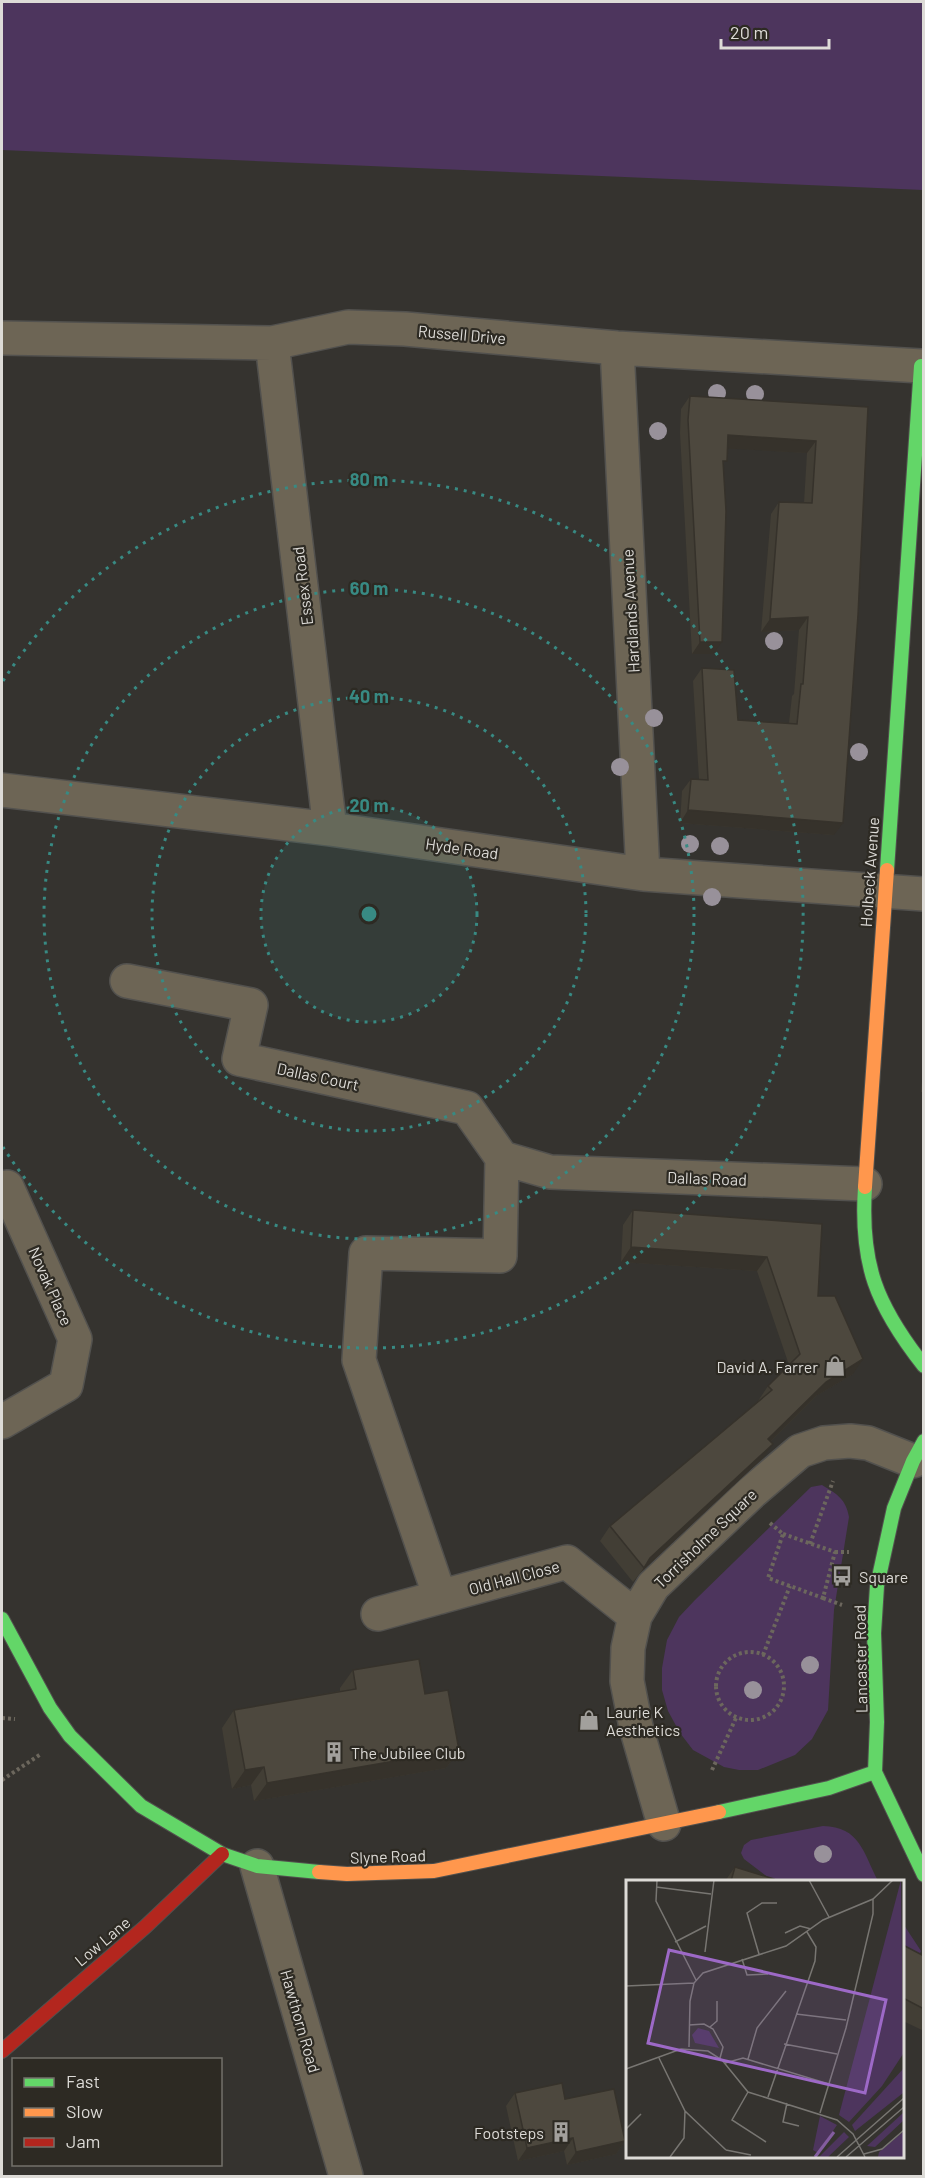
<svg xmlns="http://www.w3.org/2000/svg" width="925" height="2178" font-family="Barlow,sans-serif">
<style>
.green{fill:#4d355d}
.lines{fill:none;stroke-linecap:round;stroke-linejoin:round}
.street-casing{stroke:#52514e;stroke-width:36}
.fast-casing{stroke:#52514e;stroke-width:16}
.slow-casing{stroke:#52514e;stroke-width:16}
.jam-casing{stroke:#52514e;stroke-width:16}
.path{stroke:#6c675d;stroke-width:4;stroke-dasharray:3 3;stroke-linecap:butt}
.street{stroke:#6d6555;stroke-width:33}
.fast{stroke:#63d668;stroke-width:14}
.slow{stroke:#ff974d;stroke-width:14}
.jam{stroke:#b3261e;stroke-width:14}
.tree{fill:#98919a}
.wall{fill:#423e35}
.shaded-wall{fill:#36322b}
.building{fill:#4d483e;stroke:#36322b;stroke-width:1.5}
.ring{fill:none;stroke:#388a83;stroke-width:3;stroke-dasharray:3 6}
.labels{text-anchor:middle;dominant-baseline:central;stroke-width:4.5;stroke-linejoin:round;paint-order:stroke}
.street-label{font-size:16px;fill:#dddbd7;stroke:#2d2a23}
.poi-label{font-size:16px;fill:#dddbd7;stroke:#2d2a23;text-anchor:start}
.inset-river{fill:none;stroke:#835d9f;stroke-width:3}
.inset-road{fill:none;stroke:#787672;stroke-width:1.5}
.view{fill:#9d69c7;fill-opacity:0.15;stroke:#9d69c7;stroke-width:3}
.inset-edge{fill:none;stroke:#dddbd7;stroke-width:3}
.centre{fill:#388a83;stroke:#2d2a23;stroke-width:3}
.ring-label{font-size:18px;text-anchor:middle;font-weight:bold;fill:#388a83;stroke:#2d2a23;stroke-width:4.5;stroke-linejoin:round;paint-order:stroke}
</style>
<rect width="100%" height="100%" fill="#35332f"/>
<path class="green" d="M2 2H923V190L2 150Z
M822 1485C837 1494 846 1499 849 1517L834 1610 828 1710 812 1739 795 1755 758 1770H739L724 1767 693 1750 680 1733 668 1711 662 1690V1668L667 1640 679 1617 695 1600 811 1487Z
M823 1826C860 1827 863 1852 878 1881H773L744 1859 741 1853 744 1845 751 1840Z
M902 1922 921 1951 916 1961 903 1953Z"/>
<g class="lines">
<g class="street-casing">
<path id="street" d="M2 338 272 343 348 327 405 329 617 348 921 366
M272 343 330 829
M617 348 643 874
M2 790 330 829 643 874 924 894
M127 981 251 1005 239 1059 467 1108 502 1158 550 1172 865 1184
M2 1422 66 1385 75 1339 7 1187
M440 1597 359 1360 366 1253 500 1256 502 1158
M378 1614 567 1562 635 1616
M664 1824 636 1727 627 1681 628 1648 635 1616 653 1586 752 1492 800 1451 824 1443 850 1441 868 1443 913 1461
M257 1866 346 2176"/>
</g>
<g class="fast-casing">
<path id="fast" d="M887 870 921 366H924
M865 1187C860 1264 876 1305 924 1366
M924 1441 913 1461 894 1508 877 1586 874 1633 877 1722 875 1772 924 1875
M2 1619 50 1708 70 1736 141 1806 222 1854 257 1866 319 1872
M719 1812 829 1788 875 1772"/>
</g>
<g class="slow-casing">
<path id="slow" d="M865 1187 887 870
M319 1872 347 1874 434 1871 719 1812"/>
</g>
<g class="jam-casing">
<path id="jam" d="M2 2051 145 1927 222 1854"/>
</g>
<path class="path" d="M770 1523 783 1534
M783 1534 835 1552 823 1598 768 1578Z
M810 1544 833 1481
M835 1552H849
M823 1598 842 1605
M716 1686a34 34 0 1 1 68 0a34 34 0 1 1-68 0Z
M763 1655 790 1586
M2 1718 15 1719
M712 1770 736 1718
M2 1780 41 1754"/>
<use href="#street" class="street"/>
<use href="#fast" class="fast"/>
<use href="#slow" class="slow"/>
<use href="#jam" class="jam"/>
</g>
<g class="tree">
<circle cx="717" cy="393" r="9"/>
<circle cx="755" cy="394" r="9"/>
<circle cx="658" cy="431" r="9"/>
<circle cx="774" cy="641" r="9"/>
<circle cx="654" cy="718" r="9"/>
<circle cx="859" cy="752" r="9"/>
<circle cx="620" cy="767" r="9"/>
<circle cx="690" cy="844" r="9"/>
<circle cx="720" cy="846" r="9"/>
<circle cx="712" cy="897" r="9"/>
<circle cx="810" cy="1665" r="9"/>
<circle cx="753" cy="1690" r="9"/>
<circle cx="823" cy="1854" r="9"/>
</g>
<path class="wall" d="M690 396 868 407 834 835 680 823 682 791 691 779H699L693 681 702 668 738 720 789 723 792 696 794 694 799 630 761 632 771 514 779 502 804 503 807 453 727 448 723 466 713 654H692L680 433 681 409Z
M924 1058V1092H921Z
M633 1210 822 1224 818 1296 853 1374 816 1396 771 1441 763 1458 641 1572 633 1582 600 1541 610 1526 759 1402 758 1401 768 1386 789 1365 757 1271 621 1262 623 1225Z
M353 1670 425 1694 459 1750 446 1768 254 1801 251 1785 232 1789 222 1728 234 1710 340 1691V1688Z
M735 1867 773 1881H725Z
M903 1945 924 1956V2031L903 2021Z
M515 2093 565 2099 625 2141 616 2154 567 2165 564 2151 518 2161 506 2106Z"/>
<path class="shaded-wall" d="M728 435 816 441 807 453 719 448Z
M808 617 799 630 761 632 770 619Z
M700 642H722L713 654H692Z
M688 810 843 823 834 835 680 823Z
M631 1247 767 1257 757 1271 621 1262Z
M863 1359 853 1374 816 1396 758 1454 768 1439 826 1382Z
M773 1444 763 1458 641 1572 650 1558Z
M459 1750 446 1768 254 1801 267 1783Z
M264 1767 251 1785 232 1789 245 1770Z
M573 2138 564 2151 518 2161 527 2148Z
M625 2141 616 2154 567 2165 576 2152Z"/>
<path class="building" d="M690 396 868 407 858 615 843 823 688 810 691 779 708 780 702 668 734 670 738 720 797 724 801 684H803L808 617 770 619 779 502 812 503 816 441 728 435 727 461H723L726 511 722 642H700L688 420Z
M633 1210 822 1224 818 1296H835L863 1359 826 1382 768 1439 773 1444 650 1558 644 1568 610 1526 772 1390 768 1386 800 1354 767 1257 631 1247Z
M419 1659 425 1694 448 1690 459 1750 267 1783 264 1767 245 1770 234 1710 356 1689 353 1670Z
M735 1867 774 1879 773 1881H731Z
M903 1945 924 1956V2009L903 1998Z
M562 2083 565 2099 614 2089 625 2141 576 2152 573 2138 527 2148 515 2093Z"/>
<circle cx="369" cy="914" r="108" fill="#388a83" fill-opacity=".12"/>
<g class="ring">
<circle cx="369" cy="914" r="108"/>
<circle cx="369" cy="914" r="217"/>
<circle cx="369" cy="914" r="325"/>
<path d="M3 681A434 434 0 1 1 3 1147"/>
</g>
<defs>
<g id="shop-bare" transform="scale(1.62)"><path d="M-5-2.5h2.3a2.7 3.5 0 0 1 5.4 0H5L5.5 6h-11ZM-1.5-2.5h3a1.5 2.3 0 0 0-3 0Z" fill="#a2a09c" stroke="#2d2a23" stroke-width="2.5" paint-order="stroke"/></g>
<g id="bus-bare" transform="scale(1.62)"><path d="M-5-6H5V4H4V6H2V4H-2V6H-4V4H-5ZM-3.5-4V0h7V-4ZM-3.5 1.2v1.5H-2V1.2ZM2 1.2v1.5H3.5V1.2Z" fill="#a2a09c" stroke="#2d2a23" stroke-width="2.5" paint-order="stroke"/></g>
<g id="building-bare" transform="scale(1.62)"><path d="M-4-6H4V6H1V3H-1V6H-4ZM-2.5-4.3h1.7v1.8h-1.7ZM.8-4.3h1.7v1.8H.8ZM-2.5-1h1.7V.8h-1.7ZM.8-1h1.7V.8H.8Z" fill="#a2a09c" stroke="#2d2a23" stroke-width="2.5" paint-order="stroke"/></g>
</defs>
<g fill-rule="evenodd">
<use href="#shop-bare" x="835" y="1366"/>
<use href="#bus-bare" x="842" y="1576"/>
<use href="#shop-bare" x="589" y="1720"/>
<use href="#building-bare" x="334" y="1752"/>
<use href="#building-bare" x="561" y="2132"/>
</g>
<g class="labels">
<g class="street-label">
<text transform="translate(462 334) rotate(5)">Russell Drive</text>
<text transform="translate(302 586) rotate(-97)">Essex Road</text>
<text transform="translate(630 611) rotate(-93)">Hardlands Avenue</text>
<text transform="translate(462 848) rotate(8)">Hyde Road</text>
<text transform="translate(869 872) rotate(-86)">Holbeck Avenue</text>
<text transform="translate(318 1076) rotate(12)">Dallas Court</text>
<text transform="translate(707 1178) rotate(2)">Dallas Road</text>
<text transform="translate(51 1286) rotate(66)">Novak Place</text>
<text transform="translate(705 1538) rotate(-44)">Torrisholme Square</text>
<text transform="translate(514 1577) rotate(-15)">Old Hall Close</text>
<text transform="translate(860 1659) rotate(-91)">Lancaster Road</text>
<text transform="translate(388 1856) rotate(-2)">Slyne Road</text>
<text transform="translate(102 1941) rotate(-40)">Low Lane</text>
<text transform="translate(301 2021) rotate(74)">Hawthorn Road</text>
</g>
<g class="poi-label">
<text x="818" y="1366" text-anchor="end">David A. Farrer</text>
<text x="859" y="1576">Square</text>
<text x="606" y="1711">Laurie K<tspan x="606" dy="18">Aesthetics</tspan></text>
<text x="351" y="1752">The Jubilee Club</text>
<text x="544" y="2132" text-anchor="end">Footsteps</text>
</g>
</g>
<g transform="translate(626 1880)">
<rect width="278" height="278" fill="#35332f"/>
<path d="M275 0 277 174 256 206 223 242 213 235ZM72 148 83 151 93 168 69 163 66 155ZM277 189V213L229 251 226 245ZM277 233V241L249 267 241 266ZM194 236 211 245 192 273 187 270ZM218 252 223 257 202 277H193ZM277 252V277H252L253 272Z" fill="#4d355d"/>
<path class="inset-river" d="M189 277 208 252"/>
<path class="inset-road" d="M31 0 30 21 70 100M183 0 203 37M30 7 85 14M159 53 174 46 185 49M49 62 80 46M79 72 88 0M133 74 121 33 136 23H151M116 79 121 95 142 94M0 106 68 103M170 134 220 140M63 145 78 144 87 149 97 167 94 178M84 147 91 141V121M158 164 211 174M63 167 64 121 68 103 77 93 160 66 197 40 247 19 267 0M33 178 59 231 100 270M122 179 131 148 160 111M99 183 117 178 203 204M0 189 55 169 82 171 96 180 122 212 211 240 227 254 239 277M122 212 106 240 140 262M142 217 189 81 190 67 181 52M161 223 157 242 173 246M194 233 220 148 247 34V19M0 249 15 234M100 270 125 275M238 274 256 269 278 250M44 277 58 258 59 231M211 277 278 218M220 277 278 227"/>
<path class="view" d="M43 70 260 120 239 213 22 163Z"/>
<rect width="278" height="278" class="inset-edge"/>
</g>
<circle cx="369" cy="914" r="9" class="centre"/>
<g class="ring-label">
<text x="369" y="486">80 m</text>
<text x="369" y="595">60 m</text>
<text x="369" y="703">40 m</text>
<text x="369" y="812">20 m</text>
</g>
<rect width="925" height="2178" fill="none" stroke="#dddbd7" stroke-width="6"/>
<rect x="12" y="2058" width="210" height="108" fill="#2d2a23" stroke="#73716b" stroke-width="1.5"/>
<rect x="24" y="2078" width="30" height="9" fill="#63d668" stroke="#73716b" stroke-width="1.5"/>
<text x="66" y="2088" font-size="18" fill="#dddbd7">Fast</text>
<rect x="24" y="2108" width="30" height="9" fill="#ff974d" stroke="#73716b" stroke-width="1.5"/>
<text x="66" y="2118" font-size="18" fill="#dddbd7">Slow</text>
<rect x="24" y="2138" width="30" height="9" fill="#b3261e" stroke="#73716b" stroke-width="1.5"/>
<text x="66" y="2148" font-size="18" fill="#dddbd7">Jam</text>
<path d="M721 39v9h108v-9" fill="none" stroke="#dddbd7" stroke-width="3"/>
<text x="730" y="39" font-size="18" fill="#dddbd7" stroke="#2d2a23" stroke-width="4.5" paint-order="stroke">20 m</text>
</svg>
